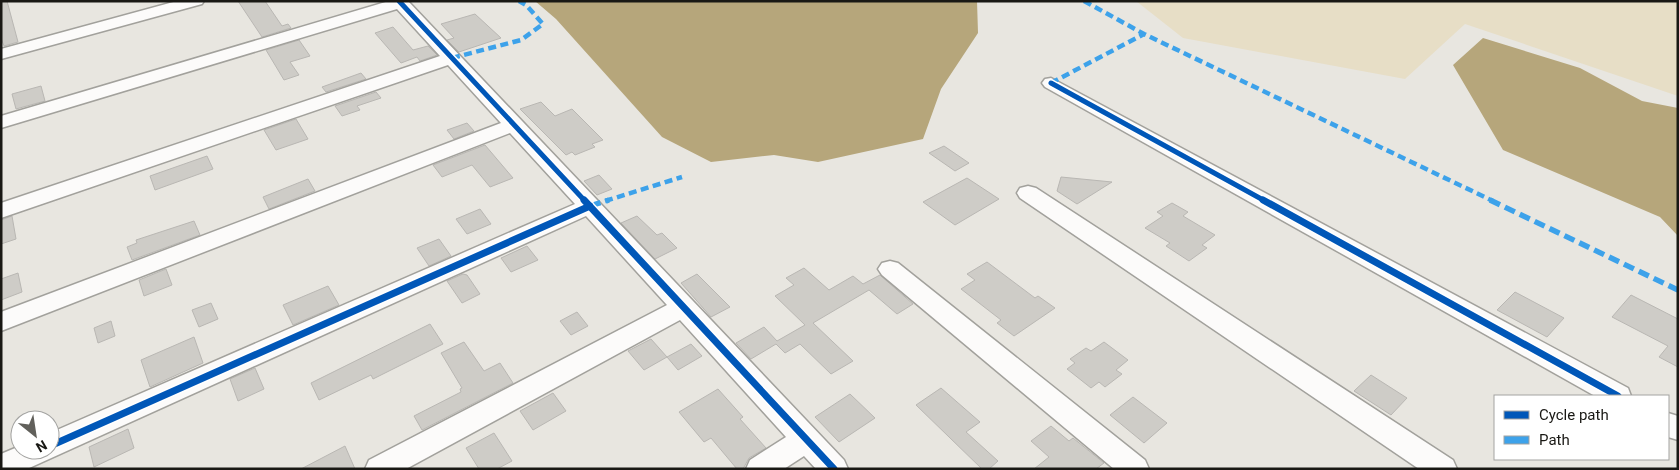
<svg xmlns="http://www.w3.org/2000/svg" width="1679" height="470" font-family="Roboto,sans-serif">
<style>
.green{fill:#e7dec6}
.water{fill:#b6a67b}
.building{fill:#ceccc7;stroke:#b9b7b3}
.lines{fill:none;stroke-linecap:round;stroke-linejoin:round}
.street-casing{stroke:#a2a19c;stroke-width:3}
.street{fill:#fcfbfa;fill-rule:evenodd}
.quiet-far1{stroke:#3da2ea;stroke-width:4.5;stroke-dasharray:8 4.5;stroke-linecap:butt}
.quiet{stroke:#3da2ea;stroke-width:5.5;stroke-dasharray:11 5.5;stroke-linecap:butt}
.cycleway-far1-casing{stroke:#fff;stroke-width:8}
.cycleway-casing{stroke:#fff;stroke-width:10}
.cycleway-far1{stroke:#0057b8;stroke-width:5}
.cycleway{stroke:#0057b8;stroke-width:7}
</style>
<rect width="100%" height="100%" fill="#e8e6e0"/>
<path class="green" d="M1136 1H1678V96L1465 24 1405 79 1183 38Z"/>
<path class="water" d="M535 1H977L978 33 941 89 923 139 818 162 774 155 711 162 662 137 556 19Z
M1483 38 1580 68 1642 101 1678 108V236L1660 217 1503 150 1453 65Z"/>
<path class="building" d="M1 1H7L18 42 4 46 1 38Z
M238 1H265L282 26 288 24 291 28 262 37Z
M475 14 501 38 459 52 447 40 454 38 441 24Z
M393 27 413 50 428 46 437 55 420 61 417 57 401 63 375 33Z
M299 40 310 56 290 62 299 75 284 80 266 50Z
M361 73 366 79 326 92 322 87Z
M41 86 45 101 16 109 12 94Z
M376 92 381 98 357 106 360 110 342 116 335 106Z
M541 102 555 116 572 109 603 140 592 144 595 147 575 155 572 152 566 155 520 109Z
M296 119 308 139 276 150 264 130Z
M467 123 474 131 454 139 447 130Z
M485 145 513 178 490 187 472 165 442 177 433 165Z
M944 146 969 163 955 171 929 153Z
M207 156 213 169 155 190 150 176Z
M599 175 612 189 597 195 584 181Z
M1061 177 1112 182 1077 204 1057 191Z
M967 178 999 199 955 225 923 202Z
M308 179 315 191 269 209 263 197Z
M1172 203 1188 212 1183 216 1215 235 1202 245 1207 248 1189 261 1166 246 1170 243 1145 228 1163 216 1157 212Z
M480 209 491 224 467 234 456 219Z
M12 216 16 239 1 244V220Z
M637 216 657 235 662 233 677 248 655 259 621 223Z
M194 221 200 235 132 260 127 247 137 243 136 240Z
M439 239 451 256 429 266 417 248Z
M527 246 538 260 511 272 501 258Z
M987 262 1035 298 1038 296 1055 308 1014 336 997 323 1001 320 961 289 975 280 967 274Z
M804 268 829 290 853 276 863 284 880 275 913 304 897 314 869 290 813 323 853 361 831 374 800 344 785 353 776 344 751 359 736 343 764 327 777 341 805 325 775 296 794 285 786 278Z
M166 269 172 285 144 296 139 280Z
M18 273 22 292 1 300V279Z
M463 274 467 275 480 294 462 303 447 281Z
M697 274 730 307 711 317 681 283Z
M328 286 339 305 293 325 283 305Z
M1515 292 1564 318 1547 337 1497 310Z
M1631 295 1678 319V367L1659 357 1668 346 1612 317Z
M211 303 218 319 199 327 192 310Z
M577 312 588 326 571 335 560 321Z
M111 321 115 336 98 343 94 328Z
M430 324 443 344 373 379 371 375 319 400 311 383Z
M194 337 203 363 150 387 141 360Z
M651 339 667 357 644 370 628 351Z
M464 342 484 371 500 363 513 383 422 430 414 416 461 392 460 389 462 388 441 353Z
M1104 342 1128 360 1116 370 1122 374 1105 387 1099 382 1091 388 1067 369 1075 363 1070 359 1086 348 1091 351Z
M691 344 702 356 678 370 667 357Z
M255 368 264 389 238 401 230 379Z
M1371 375 1407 398 1391 415 1354 391Z
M941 388 980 422 966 432 998 461 989 469H982L916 405Z
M718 389 743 417 740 419 766 448 749 458 743 469H737L711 438 704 442 679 412Z
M553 393 566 411 533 430 520 411Z
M850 394 875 418 839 442 815 417Z
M1133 397 1167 423 1144 443 1110 415Z
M1051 426 1069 441 1073 438 1104 463 1096 469H1034L1049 457 1031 441Z
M128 429 134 448 94 467 89 447Z
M494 433 512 461 497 469H479L466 448Z
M345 446 355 469H301Z"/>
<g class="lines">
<g class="street-casing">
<path id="street" d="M177 1H204L202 4 1 59V49Z
M389 1H408L844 460 848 469H816L804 456 784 469H746L750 460 786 437 680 320 406 469H365L369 460 667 305 586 216 27 469H1V454L20 446V450H50V433L575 204 510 133 1 331V312L501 123 448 65 1 218V203L440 56 397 9 1 128V116Z
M1051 78 1628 388 1631 396H1595L1045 87 1042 83 1045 79Z
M1028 186 1036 188 1453 460 1457 469H1419L1020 198 1017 193 1020 188Z
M890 261 898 263 1145 460 1149 469H1114L882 275 878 269 882 263Z
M1668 413 1678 416V440L1668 437Z"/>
</g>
<use href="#street" class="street"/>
<path class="quiet-far1" d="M1084 1 1144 34 1493 201
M452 58 521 40 543 24 526 5 519 1
M1051 83 1144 34
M605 201 682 177"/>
<path class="quiet" d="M1490 200 1678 290
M590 206 609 200"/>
<g class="cycleway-far1-casing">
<path id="cycleway-far1" d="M399 1 585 201
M1051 83 1265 201"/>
</g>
<g class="cycleway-casing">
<path id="cycleway" d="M584 200 834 469
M1263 200 1618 396
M50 446 590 206"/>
</g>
<use href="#cycleway-far1" class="cycleway-far1"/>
<use href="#cycleway" class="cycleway"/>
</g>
<rect width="1679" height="470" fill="none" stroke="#191814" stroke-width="5"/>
<rect x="1494" y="395" width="175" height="65" fill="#ffffff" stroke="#a3a3a1"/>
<rect x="1504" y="411" width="25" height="8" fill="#0057b8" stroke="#a3a3a1"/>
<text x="1539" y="420" font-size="15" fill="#191814">Cycle path</text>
<rect x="1504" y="436" width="25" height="8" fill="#3da2ea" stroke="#a3a3a1"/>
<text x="1539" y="445" font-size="15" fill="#191814">Path</text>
<g transform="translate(35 435) rotate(150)"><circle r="24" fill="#ffffff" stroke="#a3a3a1"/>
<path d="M0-4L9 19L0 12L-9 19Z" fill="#61605b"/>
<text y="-8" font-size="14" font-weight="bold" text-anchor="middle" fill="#191814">N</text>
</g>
</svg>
